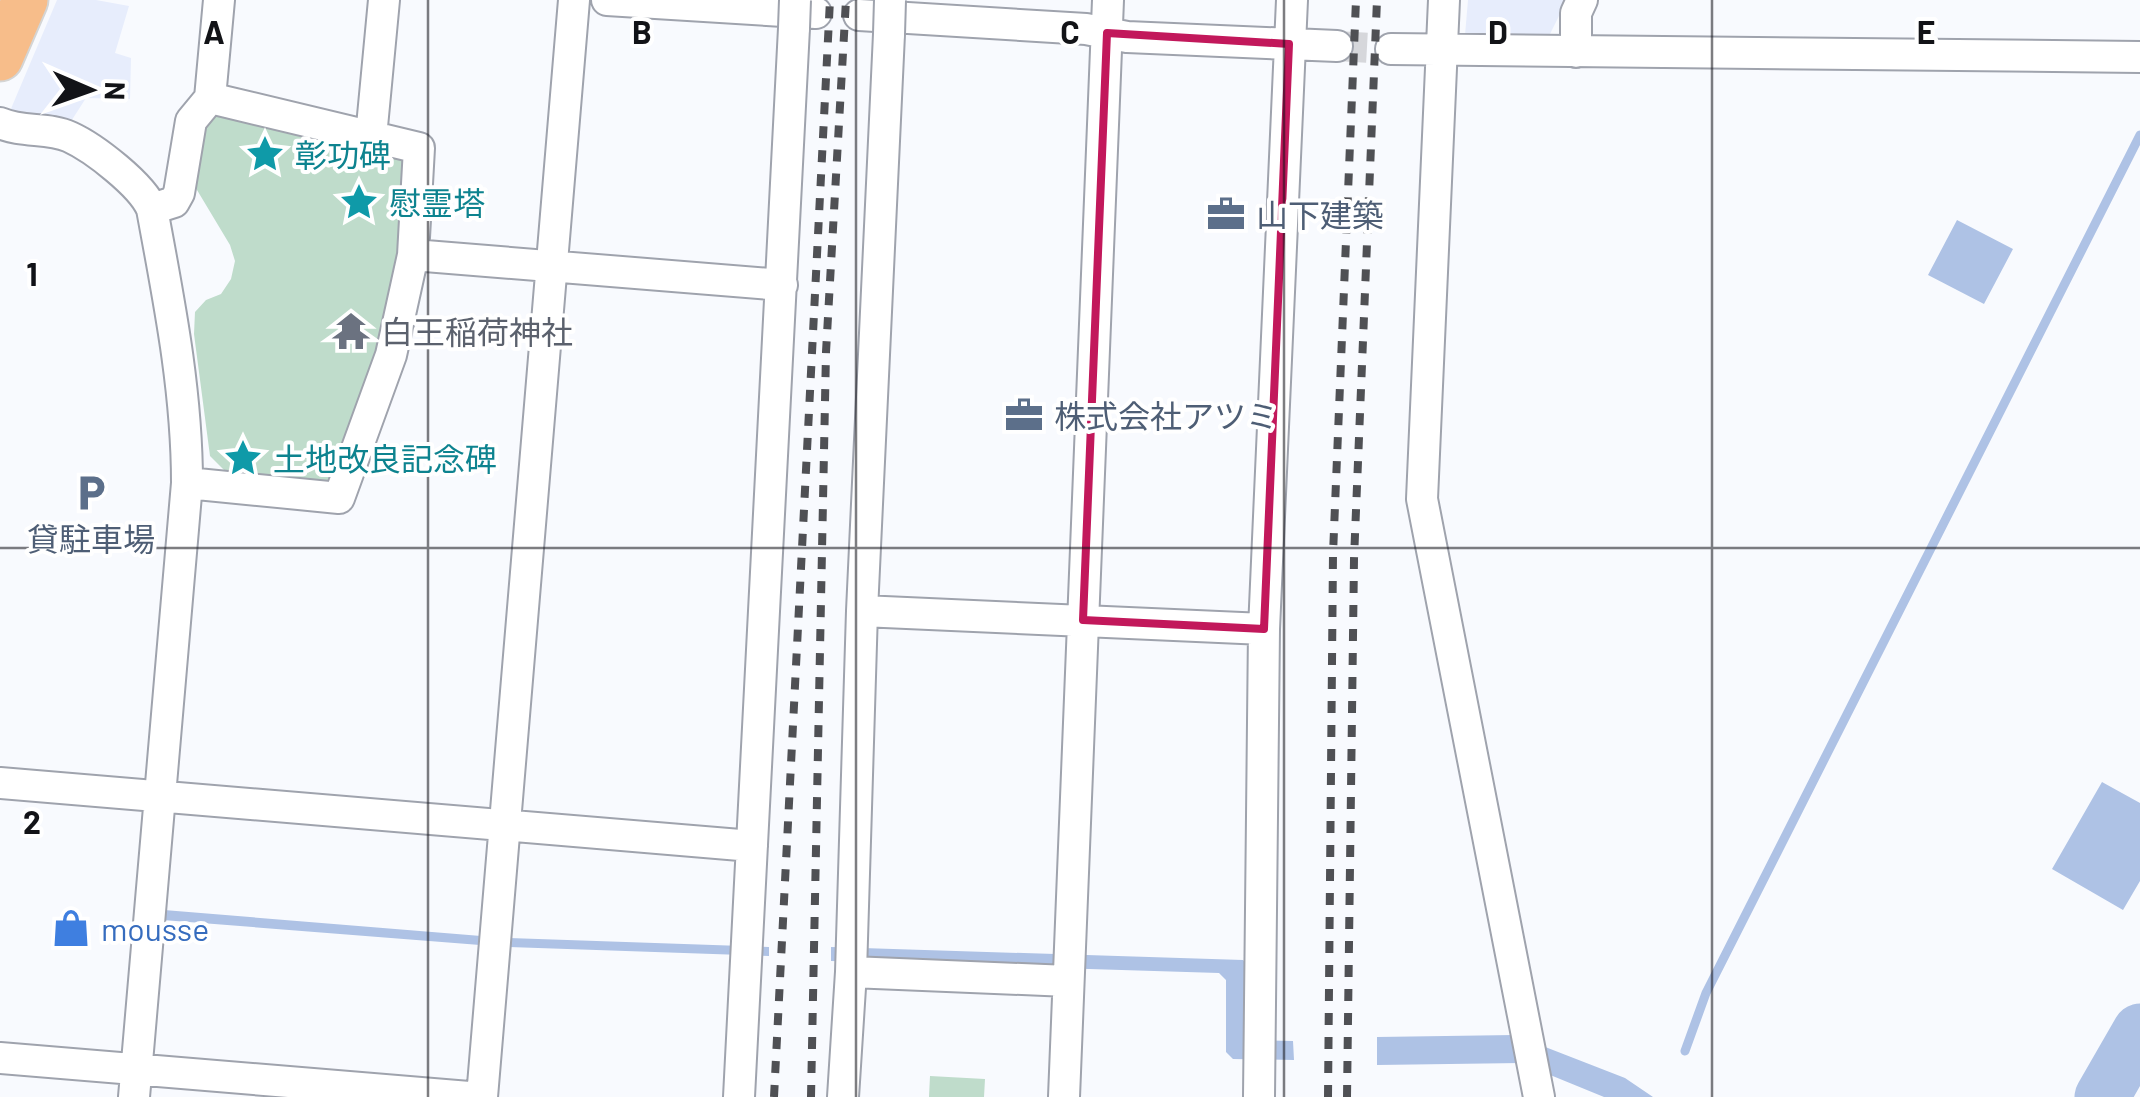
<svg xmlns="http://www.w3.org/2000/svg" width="2140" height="1097" font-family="Barlow,'Noto Sans JP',sans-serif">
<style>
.built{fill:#e7edfc}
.green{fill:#bfdccb}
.water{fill:#aec2e5}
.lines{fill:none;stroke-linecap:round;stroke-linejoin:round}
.stream{stroke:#aec2e5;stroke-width:9}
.river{stroke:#aec2e5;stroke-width:55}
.minor-tunnel{stroke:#d6d7db;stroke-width:30;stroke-dasharray:30 15;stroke-linecap:butt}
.minor-casing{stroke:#9fa3ad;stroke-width:34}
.highway-casing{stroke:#d4d5d5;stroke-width:49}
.minor{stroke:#fff;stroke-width:30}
.highway{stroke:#f7bd8a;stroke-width:45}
.rail{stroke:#4f5054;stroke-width:8;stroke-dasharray:12 12;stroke-linecap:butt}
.minor-bridge-casing{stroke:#9fa3ad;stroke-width:34;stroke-linecap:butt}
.minor-bridge{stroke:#fff;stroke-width:30}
.marked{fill:none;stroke:#c2185b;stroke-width:8;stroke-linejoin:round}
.grid{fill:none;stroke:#121317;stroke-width:2.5;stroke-opacity:0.55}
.labels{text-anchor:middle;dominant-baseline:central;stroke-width:8;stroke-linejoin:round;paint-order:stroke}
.culture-label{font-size:32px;fill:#0d838f;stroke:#fff;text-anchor:start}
.service-label{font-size:32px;fill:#4e5e75;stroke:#fff;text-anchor:start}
.worship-label{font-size:32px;fill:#5b616d;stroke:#fff;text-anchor:start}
.shop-label{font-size:32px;fill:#366cbe;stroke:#fff;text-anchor:start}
.grid-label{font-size:32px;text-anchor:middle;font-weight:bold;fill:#121317;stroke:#fff;stroke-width:8;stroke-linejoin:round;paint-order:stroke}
</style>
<rect width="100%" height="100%" fill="#f8fafe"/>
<path class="built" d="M57 0H96L129 6 115 53 131 58 130 99 86 98 68 126 10 111Z
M1468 0H1567L1549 36 1465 35Z"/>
<path class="green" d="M222 111 398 156 406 166 404 254 383 352 331 484 226 472 210 456 194 334 195 312 206 300 221 294 231 279 235 261 230 245 197 190 193 164 209 114Z
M930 1076 985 1079 984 1097H929Z"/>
<path class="water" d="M1957 220 2013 249 1984 304 1928 275Z
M2102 782 2140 803V881L2123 910 2052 869Z
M164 910 481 936 480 945 163 920Z
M509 938 769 947V956L509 947Z
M831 947 1243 960 1250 967 1249 1040 1293 1041 1294 1060 1233 1059 1226 1052V980L1219 973 831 961Z
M1514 1035 1625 1078 1653 1097H1604L1521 1063 1377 1065V1037Z"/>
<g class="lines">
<path class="stream" d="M1685 1051 1706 993 2140 135"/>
<path class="river" d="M2102 1097 2140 1031"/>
<path class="minor-tunnel" d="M1337 46 1391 49"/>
<g class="minor-casing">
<path id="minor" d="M607 0 816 13
M1444 0 1422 499 1539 1097
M859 15 1086 29 1127 37 1337 46
M1391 49 2140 57
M1576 52V13L1582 0
M0 123C22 133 49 127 70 137 94 148 142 185 152 209 169 301 187 390 187 483L134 1097
M371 137 384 0
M152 209 174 202 179 193 191 121 210 98 219 0
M413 255 782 285
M187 483 339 498 391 355 413 255 419 148 210 98
M862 611 1264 629
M0 783 752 846
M851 972 1068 981
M0 1058 469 1097
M482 1097 574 0
M739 1097 794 28
M843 1097 851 972 862 611 889 34
M1064 1097 1108 0
M1259 1097 1264 629 1292 0"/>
</g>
<g class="highway-casing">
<path id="highway" d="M0 58 25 0"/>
</g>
<use href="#minor" class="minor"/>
<use href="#highway" class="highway"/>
<path class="rail" d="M774 1097 830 0
M811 1097 826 352 846 0
M1328 1097 1333 554 1356 0
M1347 1097 1354 559 1377 0"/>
<g class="minor-bridge-casing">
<path id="minor-bridge" d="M794 28 795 0
M889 34 890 0"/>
</g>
<use href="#minor-bridge" class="minor-bridge"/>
</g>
<path class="marked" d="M1107 33 1289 44 1264 629 1083 620Z"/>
<path class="grid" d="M428 0V1097M856 0V1097M1284 0V1097M1712 0V1097M0 548H2140"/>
<defs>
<g id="sight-bare" transform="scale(3)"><path d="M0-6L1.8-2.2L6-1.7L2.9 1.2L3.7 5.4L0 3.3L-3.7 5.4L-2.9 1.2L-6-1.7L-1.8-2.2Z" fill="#0f9aa8" stroke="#fff" stroke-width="2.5" paint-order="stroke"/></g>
<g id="office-bare" transform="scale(3)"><path d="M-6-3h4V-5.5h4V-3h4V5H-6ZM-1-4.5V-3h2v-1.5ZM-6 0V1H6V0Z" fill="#5c6f8a" stroke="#fff" stroke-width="2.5" paint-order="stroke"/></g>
<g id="temple-bare" transform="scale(3)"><path d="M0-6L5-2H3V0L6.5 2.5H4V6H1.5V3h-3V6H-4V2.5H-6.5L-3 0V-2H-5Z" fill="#6b7280" stroke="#fff" stroke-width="2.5" paint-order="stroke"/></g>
<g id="parking-bare" transform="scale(3)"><path d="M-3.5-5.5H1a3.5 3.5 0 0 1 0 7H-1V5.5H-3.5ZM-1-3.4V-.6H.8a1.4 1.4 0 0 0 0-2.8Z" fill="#5c6f8a" stroke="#fff" stroke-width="2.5" paint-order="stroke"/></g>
<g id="shop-bare" transform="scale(3)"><path d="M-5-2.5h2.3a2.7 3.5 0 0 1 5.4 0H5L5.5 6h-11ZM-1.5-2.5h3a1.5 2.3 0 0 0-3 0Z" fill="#3f7fe0" stroke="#fff" stroke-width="2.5" paint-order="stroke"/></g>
</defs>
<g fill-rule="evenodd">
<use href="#sight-bare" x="265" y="154"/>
<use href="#sight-bare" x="359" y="202"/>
<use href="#office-bare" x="1226" y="214"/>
<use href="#temple-bare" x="351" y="331"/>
<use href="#office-bare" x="1024" y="415"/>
<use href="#sight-bare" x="243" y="458"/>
<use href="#parking-bare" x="91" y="493"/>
<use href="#shop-bare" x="71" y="928"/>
</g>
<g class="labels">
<g class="culture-label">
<text x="295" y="154">彰功碑</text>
<text x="389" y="202">慰霊塔</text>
<text x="273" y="458">土地改良記念碑</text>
</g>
<g class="service-label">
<text x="1256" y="214">山下建築</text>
<text x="1054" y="415">株式会社アツミ</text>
<text x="91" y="538" text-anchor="middle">貸駐車場</text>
</g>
<g class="worship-label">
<text x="381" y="331">白王稲荷神社</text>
</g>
<g class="shop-label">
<text x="101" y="928">mousse</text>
</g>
</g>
<g class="grid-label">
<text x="214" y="44">A</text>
<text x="642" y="44">B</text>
<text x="1070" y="44">C</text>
<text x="1498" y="44">D</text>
<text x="1926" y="44">E</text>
<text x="32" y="286">1</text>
<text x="32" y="834">2</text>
</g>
<g transform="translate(90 90) rotate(92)" stroke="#ffffff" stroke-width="8" paint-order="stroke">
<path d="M0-8L18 38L0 25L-18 38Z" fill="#121317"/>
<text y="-15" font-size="28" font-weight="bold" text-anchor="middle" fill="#121317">N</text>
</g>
</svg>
